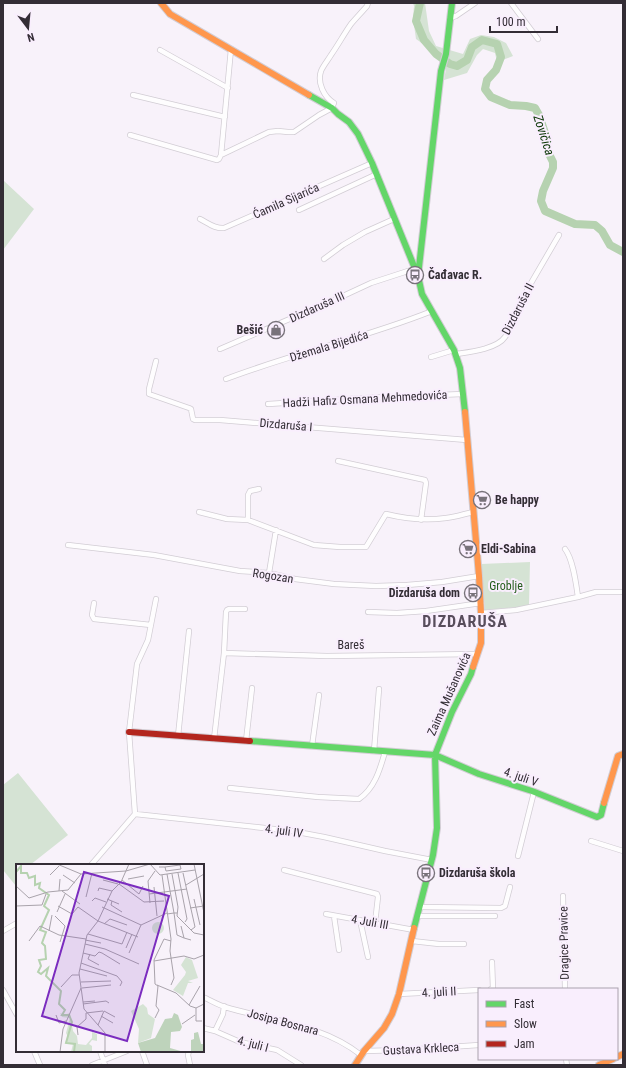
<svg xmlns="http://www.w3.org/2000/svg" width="626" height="1068" font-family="'Roboto Condensed',sans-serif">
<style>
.green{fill:#d5e3d4}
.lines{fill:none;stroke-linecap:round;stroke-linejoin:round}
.river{stroke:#b6d2b0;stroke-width:8}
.street-casing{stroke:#d2cdd4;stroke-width:6}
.fast-casing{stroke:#d2cdd4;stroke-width:8}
.slow-casing{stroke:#d2cdd4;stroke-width:8}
.jam-casing{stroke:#d2cdd4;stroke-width:8}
.street{stroke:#fefdfe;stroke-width:4.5}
.fast{stroke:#63d668;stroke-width:6}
.slow{stroke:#ff974d;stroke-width:6}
.jam{stroke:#b3261e;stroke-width:6}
.labels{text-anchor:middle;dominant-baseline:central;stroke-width:4;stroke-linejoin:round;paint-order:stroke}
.street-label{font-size:12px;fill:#332d35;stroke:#f9eefd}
.poi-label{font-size:12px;font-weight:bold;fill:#332d35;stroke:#f9eefd;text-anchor:start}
.park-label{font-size:12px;fill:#255d1c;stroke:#f9eefd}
.water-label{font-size:13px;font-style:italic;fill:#083402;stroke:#f9eefd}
.district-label{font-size:16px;font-weight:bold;letter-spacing:1px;fill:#584d5c;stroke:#f9eefd}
.inset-river{fill:none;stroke:#b6d2b0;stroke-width:2}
.inset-road{fill:none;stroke:#a9a3ab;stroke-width:1}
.view{fill:#7b2cbf;fill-opacity:0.15;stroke:#7b2cbf;stroke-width:2}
.inset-edge{fill:none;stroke:#332d35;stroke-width:2}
</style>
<rect width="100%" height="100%" fill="#f8f2fa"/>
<path class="green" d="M413 3H425L429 31 436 46 463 54 470 39 481 35 494 37 506 43 513 56 497 62 495 53 483 49 477 55 467 73 444 80 446 69C437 58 429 47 416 39L413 18 414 6Z
M3 180 34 209 3 250Z
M530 562 529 605 519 607 485 610 481 564Z
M18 773 68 835 30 865H17V885L16 886 3 870V785Z"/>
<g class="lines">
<path class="river" d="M420 3 416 21 424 40 436 54 450 64 457 66 467 60 472 47 482 40 497 44 501 57 496 70 487 80 485 89 491 97 510 105 526 106 535 108 539 115 546 136 547 150 553 162V168L543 191 541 201 545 211 575 224 595 225 602 231 610 245 623 252"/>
<g class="street-casing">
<path id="street" d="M511 3 538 39
M450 18 456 16 475 3
M160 50 228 88
M133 95 225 117
M130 135 217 160 219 159 221 155 231 49
M221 155 269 132 278 131 288 132H294L319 115 332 108 334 103C324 97 317 83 321 71 323 66 328 60 331 55 338 45 344 34 351 24 356 18 362 12 367 6L368 3
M299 210 377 174
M200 219C208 223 215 229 224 228L372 163
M324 259 343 245 365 232 394 219
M220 349 343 296 371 283 414 269
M456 354C469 352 497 349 505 337 510 330 512 320 516 312 520 303 525 301 527 290L559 235
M431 357 454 350
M156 361 149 389V394L189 408 191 409 193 419 195 420H220L467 440
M226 379C294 353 365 338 432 311
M268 404 365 398 463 394
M338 461 425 480 426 483 421 520
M199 512 227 519 248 520 314 545 340 547H366L386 514C406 519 425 521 446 518 455 517 464 514 473 512
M248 520V495L250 491 259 489
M68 545 154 555 240 571 269 573 295 579 334 584 376 586 407 585 442 582 479 576
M565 549C573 559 576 583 578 597
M269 573 276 530
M94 603 92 615 94 619 151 625
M368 612 397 613 426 611 481 603
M481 613 516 610 578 597 596 592H623
M224 653 226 612 227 610 229 609H245
M178 736 189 631
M214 739 224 653 327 656 478 654
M246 741 252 688
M312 746 319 695
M374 751 379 689
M230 788 318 797 359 799C375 788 380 769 385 752
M135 814 292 831 324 837 385 851 432 860
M135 814 129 732 137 664 148 640 156 599
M591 841 623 851
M518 856 534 792
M91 865 135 814
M284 870 377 894 378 897 375 923
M563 896 565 989
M419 907 501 908 505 906 510 887
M326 914 414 930
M334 916 339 950
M417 916H495
M360 920 368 957
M3 931 17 923
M412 941 439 944H464
M491 989H493L492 962
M3 990 17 1015
M399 994 479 990
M203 997C210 1000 218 1005 225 1007 272 1021 322 1024 361 1055
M203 1028 215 1031 240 1042 277 1050 301 1065
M215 1031 223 1014 224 1006
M34 1051 40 1065
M100 1051 105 1065
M142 1051 147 1065
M189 1051 188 1055 190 1065
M364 1051 404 1050 479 1045
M566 1059 567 1065
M92 1065 127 1051"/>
</g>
<g class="fast-casing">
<path id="fast" d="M309 95 332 108 338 114 349 122 358 134 372 163 418 276 422 294 454 350 460 368 465 412
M418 276 441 71 446 54 452 3
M250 741 435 755 479 774 532 791 597 817 601 815 604 803
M414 928 433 855 437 828 435 755 452 712 471 674 473 667"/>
</g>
<g class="slow-casing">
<path id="slow" d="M161 3 170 14 309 95
M465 412 479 576 481 613V643L473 667
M604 803 618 756 623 754
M617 1057 623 1054
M355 1065 364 1051 384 1028 392 1014 399 994 414 928
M599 1065 613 1059"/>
</g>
<g class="jam-casing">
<path id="jam" d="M129 732 250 741"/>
</g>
<use href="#street" class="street"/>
<use href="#fast" class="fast"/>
<use href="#slow" class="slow"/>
<use href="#jam" class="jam"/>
</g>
<defs>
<g id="bus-ring" transform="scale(0.9)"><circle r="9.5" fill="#f9eefd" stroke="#78727a" stroke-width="1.5"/><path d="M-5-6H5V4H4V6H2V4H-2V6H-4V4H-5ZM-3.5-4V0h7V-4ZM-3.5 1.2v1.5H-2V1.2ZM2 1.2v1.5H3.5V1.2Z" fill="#78727a"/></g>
<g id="shop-ring" transform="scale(0.9)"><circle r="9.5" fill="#f9eefd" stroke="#78727a" stroke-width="1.5"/><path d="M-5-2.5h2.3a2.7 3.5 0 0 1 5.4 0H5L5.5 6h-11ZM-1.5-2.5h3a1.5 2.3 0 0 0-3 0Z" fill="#78727a"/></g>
<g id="supermarket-ring" transform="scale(0.9)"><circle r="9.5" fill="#f9eefd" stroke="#78727a" stroke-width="1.5"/><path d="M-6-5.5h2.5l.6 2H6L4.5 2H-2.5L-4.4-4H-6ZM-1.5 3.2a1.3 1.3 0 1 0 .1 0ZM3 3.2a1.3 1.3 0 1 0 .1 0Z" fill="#78727a"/></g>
</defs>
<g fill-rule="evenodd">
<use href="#bus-ring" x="415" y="275"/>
<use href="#shop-ring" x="276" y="330"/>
<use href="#supermarket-ring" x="482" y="500"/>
<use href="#supermarket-ring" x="468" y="549"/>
<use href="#bus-ring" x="473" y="593"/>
<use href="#bus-ring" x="426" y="873"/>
</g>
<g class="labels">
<g class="street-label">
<text transform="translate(286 201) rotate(-24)">Ćamila Sijarića</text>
<text transform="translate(317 307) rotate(-24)">Dizdaruša III</text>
<text transform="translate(518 309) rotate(-63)">Dizdaruša II</text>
<text transform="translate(329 346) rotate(-17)">Džemala Bijedića</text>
<text transform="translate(365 399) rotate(-3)">Hadži Hafiz Osmana Mehmedovića</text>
<text transform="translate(286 425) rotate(5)">Dizdaruša I</text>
<text transform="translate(273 576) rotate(9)">Rogozan</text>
<text x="351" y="645">Bareš</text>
<text transform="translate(449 694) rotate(-66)">Zaima Mušanovića</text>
<text transform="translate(521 777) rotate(19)">4. juli V</text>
<text transform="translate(284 831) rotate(8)">4. juli IV</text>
<text transform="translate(370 922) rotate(10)">4 Juli III</text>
<text transform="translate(564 943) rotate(-91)">Dragice Pravice</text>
<text transform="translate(439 992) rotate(-3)">4. juli II</text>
<text transform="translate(283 1022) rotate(15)">Josipa Bosnara</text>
<text transform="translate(253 1044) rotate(15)">4. juli I</text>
<text transform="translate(421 1049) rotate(-3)">Gustava Krkleca</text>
</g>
<g class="poi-label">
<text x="428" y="275">Čađavac R.</text>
<text x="263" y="330" text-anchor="end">Bešić</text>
<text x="495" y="500">Be happy</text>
<text x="481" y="549">Eldi-Sabina</text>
<text x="460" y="593" text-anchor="end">Dizdaruša dom</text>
<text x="439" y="873">Dizdaruša škola</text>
</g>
<g class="park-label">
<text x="506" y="586">Groblje</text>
</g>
<g class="water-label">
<text transform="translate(544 135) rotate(72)">Zovičica</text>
</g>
<g class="district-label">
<text x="465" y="621">DIZDARUŠA</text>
</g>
</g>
<g transform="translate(16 864)">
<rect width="188" height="188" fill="#f8f2fa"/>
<path d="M136 64a6 6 0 1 1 12 0a6 6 0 1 1-12 0ZM170 93 176 96 182 114 172 117 177 119H172L167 132 157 126 169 111 170 108 165 101ZM127 140 131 144 132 150 139 155 135 174 122 179 123 165 115 147ZM44 149 48 151 54 149 57 167 61 172 62 180 70 181 76 174V168L81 170V177L76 176 73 180 76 182V188H55L57 180 49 179 52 173 50 169 54 154 46 153Z" fill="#d5e3d4"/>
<path d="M158 149 162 151 166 163 164 167 155 168 154 184 168 188H125L122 179 139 174 149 155 156 154ZM182 168 185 180H188V188H175V176L178 175V169Z" fill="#bed3bb"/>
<path class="inset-river" d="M0 8 5 2V9H11L13 14 19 12V21L24 19 23 24 33 31 28 42 33 46 24 66 30 68 26 79 29 82 30 95 23 96 25 102 22 108 25 110 32 104 30 112 45 127 43 140 49 146 46 151H53L56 158 50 179 59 180 58 188"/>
<path class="inset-road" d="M41 0 65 10M134 0 144 11 179 6M178 0 188 49M143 3H149L150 7 165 5M149 3 164 1 165 5M162 9 171 55 169 58M167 9 179 63 175 66M65 10 110 7 134 0M151 10 158 49H161M156 10 162 43 161 52 178 69 188 71M34 11 43 2M47 11 59 19M146 11 155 75 154 87 158 114 155 121M112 15 128 12M87 16 102 20M106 16 123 30 127 22M103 20 128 38 148 37M170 21 188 10M0 22 13 34 32 28 52 26 65 10M138 23 141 52M43 27 44 15M46 27 64 40M82 27 83 24 96 27M133 30 171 25M70 33 76 9M91 35 103 40M178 35 184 61M76 37 79 34 90 38M96 37 95 41 106 48M134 39 132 17 139 7M0 42 26 41 30 30M42 42 56 50 62 43 82 57 122 73M86 43 125 61M174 44 188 42M41 48 49 30M151 50 158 49 161 71 168 74M39 52 49 62 44 78M88 60 94 55 111 61M125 61 151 49M165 62 168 74 175 76M33 67 36 51M72 70 106 80 111 68M69 76 85 79M13 77 24 62 43 71 70 75M69 80 89 85 123 100M110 84 116 70M67 89 79 92 83 88 86 89 104 100M113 89 125 61M74 90 72 95 83 101M138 97 168 92 178 95 188 91M65 99 101 112 106 118 104 122M64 105 91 112M65 118 95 117M141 121 160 129 174 142 180 144 188 140M45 123 56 111H63M66 124 95 121M67 138 79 137M67 140 90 137 93 139M173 141 184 122M180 144V157H186M40 151 43 159 50 157M85 152 97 159M139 154 143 146 140 142 142 122 139 120 138 96 148 75 155 77M166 160 179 151M82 161 88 147 99 153M62 171 61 163 70 155V149L87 147M44 188 47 165 65 124M89 188V169L68 145 63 109 71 71 82 57 96 27 105 18 113 0"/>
<path class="view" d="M68 8 153 32 111 177 26 152Z"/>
<rect width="188" height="188" class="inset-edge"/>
</g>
<rect width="626" height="1068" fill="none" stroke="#332d35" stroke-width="8"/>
<rect x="478" y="988" width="140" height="72" fill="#f9eefd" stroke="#aaa1ad"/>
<rect x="486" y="1001" width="20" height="6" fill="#63d668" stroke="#aaa1ad"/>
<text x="514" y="1008" font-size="12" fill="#332d35">Fast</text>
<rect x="486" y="1021" width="20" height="6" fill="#ff974d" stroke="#aaa1ad"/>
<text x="514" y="1028" font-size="12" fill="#332d35">Slow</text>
<rect x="486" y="1041" width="20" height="6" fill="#b3261e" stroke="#aaa1ad"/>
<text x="514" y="1048" font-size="12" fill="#332d35">Jam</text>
<g transform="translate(28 28) rotate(164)" stroke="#f9eefd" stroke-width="3" paint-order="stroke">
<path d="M0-3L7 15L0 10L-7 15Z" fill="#332d35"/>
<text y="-6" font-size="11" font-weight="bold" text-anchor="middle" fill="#332d35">N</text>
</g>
<path d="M490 26v6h67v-6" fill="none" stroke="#332d35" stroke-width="2"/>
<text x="496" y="26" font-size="12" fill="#332d35" stroke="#f9eefd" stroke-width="3" paint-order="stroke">100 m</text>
</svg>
